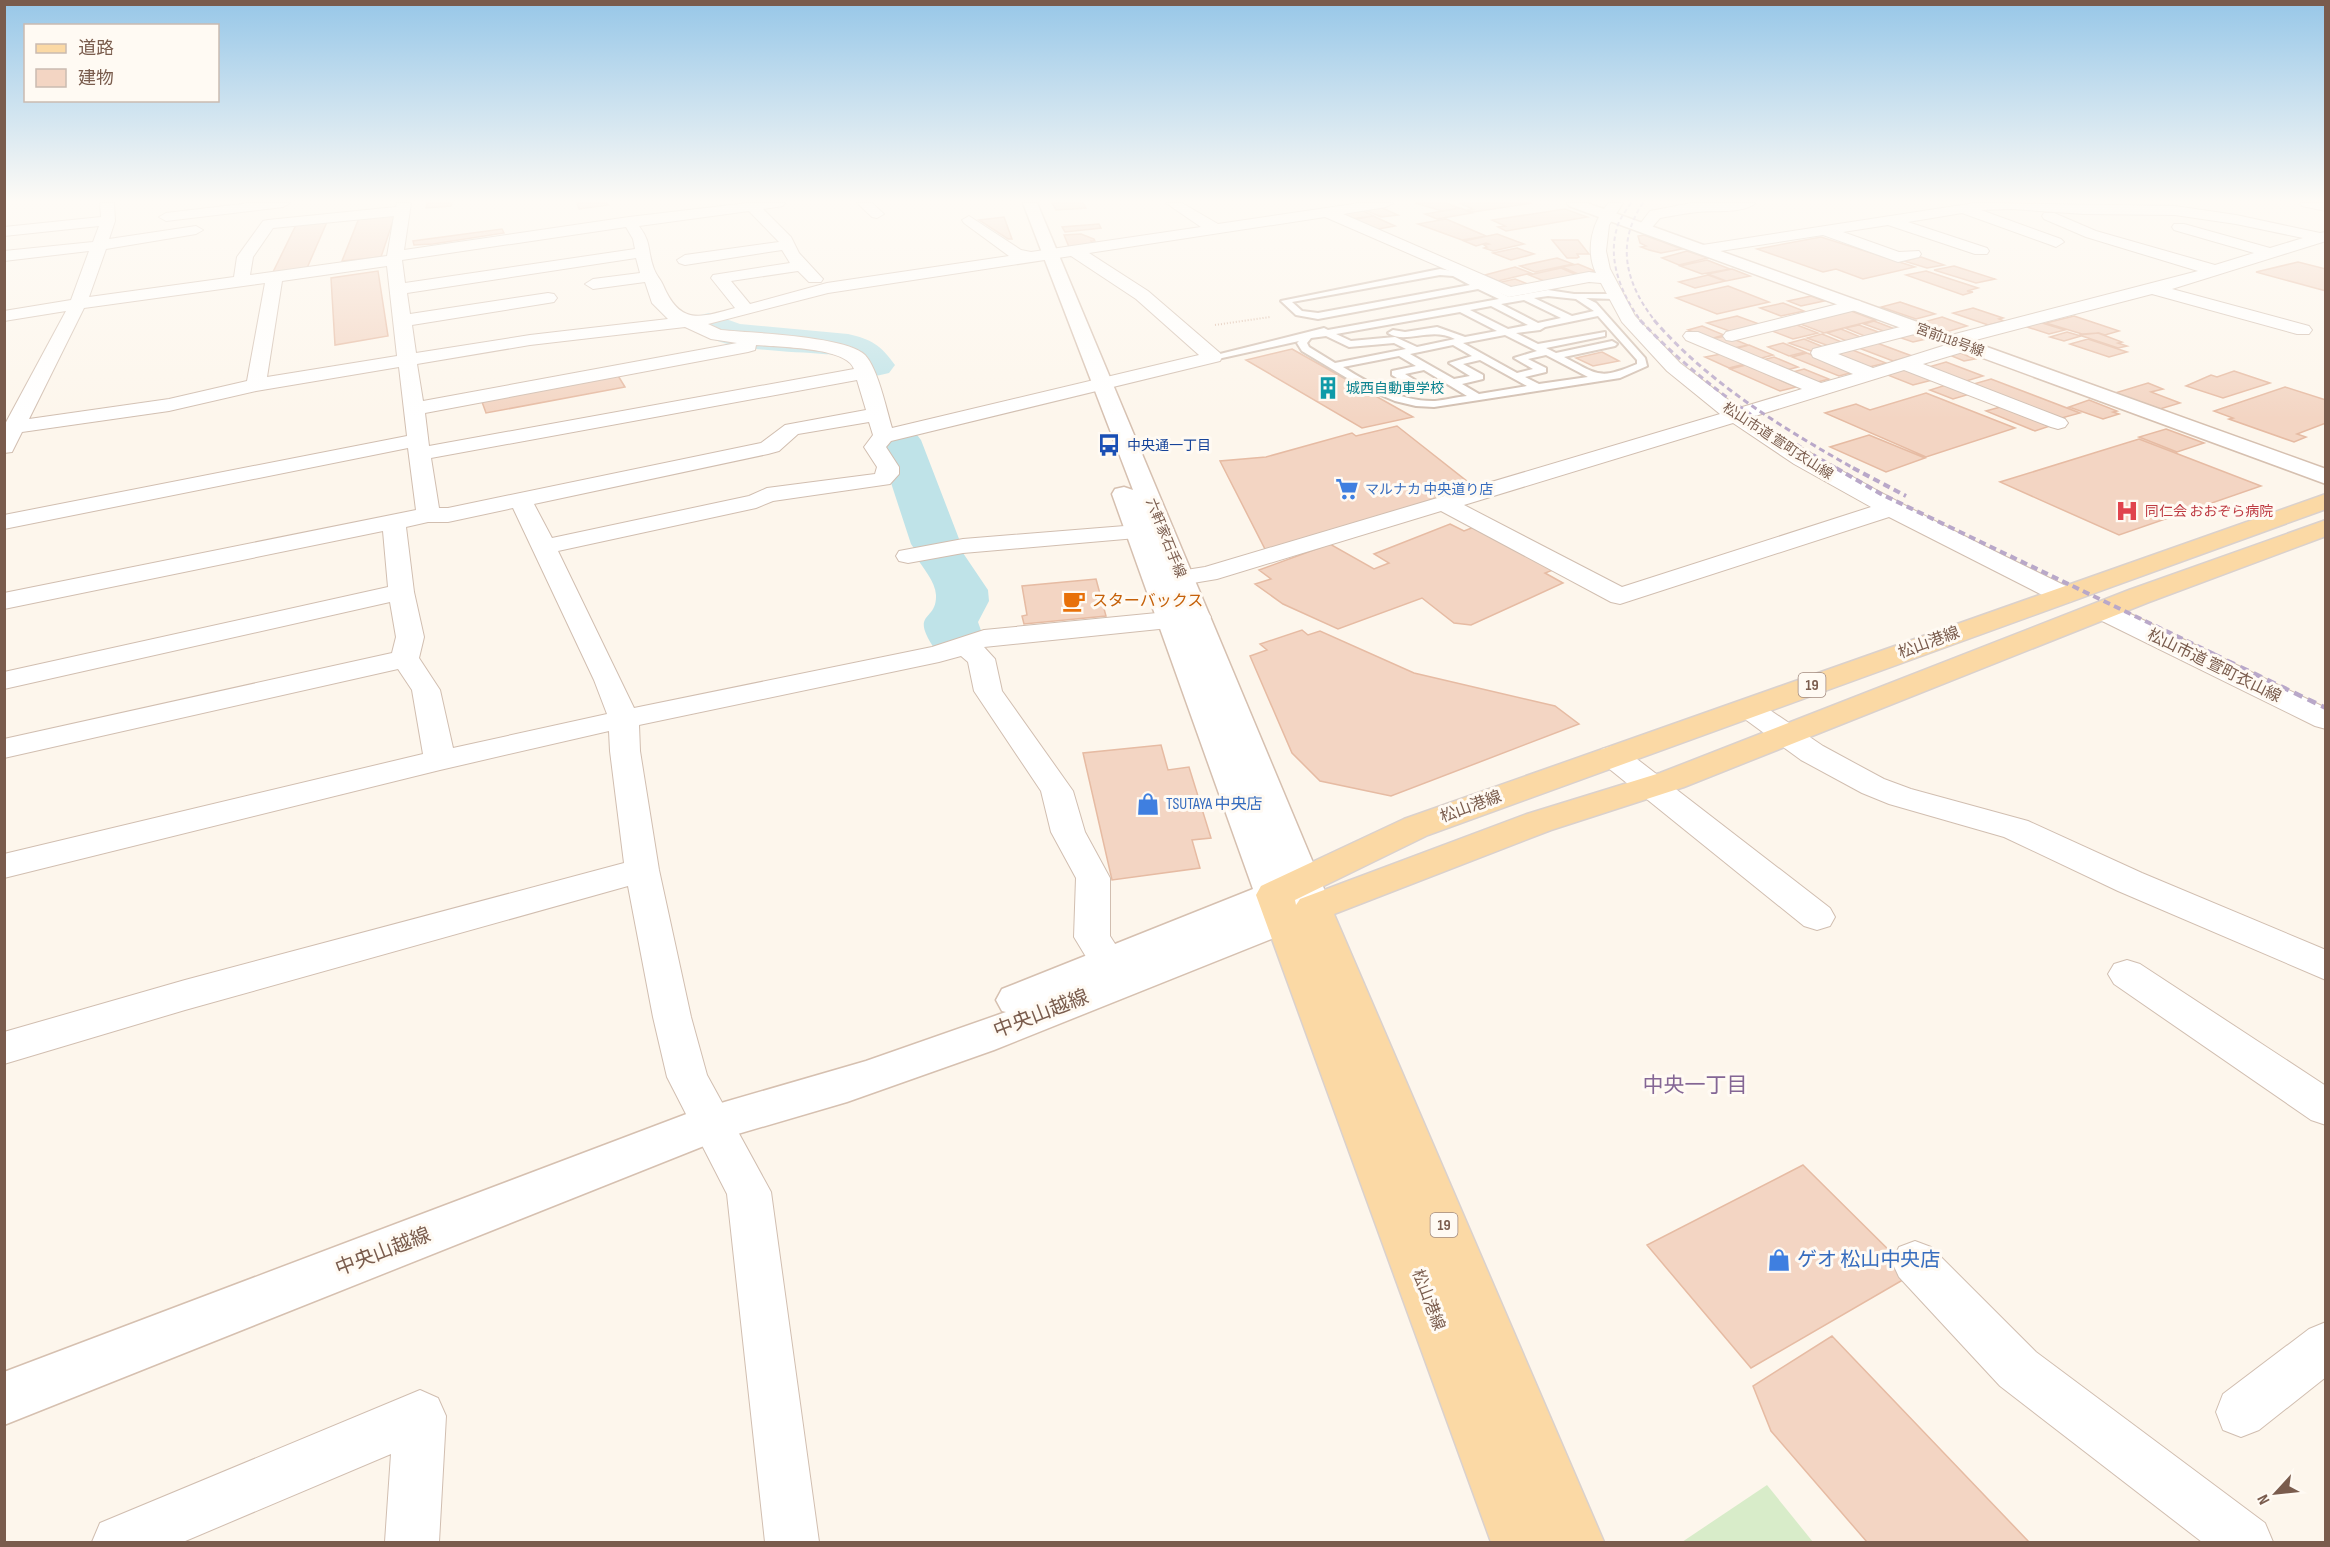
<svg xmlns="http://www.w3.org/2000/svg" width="2330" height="1547" font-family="'Sofia Sans Condensed','Noto Sans JP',sans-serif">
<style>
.green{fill:#d8ecc9}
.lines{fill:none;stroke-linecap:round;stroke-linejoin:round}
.river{fill:#bfe3e8;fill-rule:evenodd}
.building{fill:#f3d5c3;stroke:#e6bba3;stroke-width:1.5}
.lane-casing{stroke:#d1beb0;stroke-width:4}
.street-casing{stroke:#d1beb0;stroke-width:2}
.secondary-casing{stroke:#d6c0b0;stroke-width:3}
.primary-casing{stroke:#dad1cd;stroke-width:3}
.path{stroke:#d9b8a5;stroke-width:2;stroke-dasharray:1 2;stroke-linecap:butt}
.lane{fill:#fff;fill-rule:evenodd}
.street{fill:#fff;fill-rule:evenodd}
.secondary{fill:#fff;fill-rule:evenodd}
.primary{fill:#fbd9a5;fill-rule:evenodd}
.rail-far3{stroke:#b9a8c9;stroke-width:2;stroke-dasharray:4.5 3;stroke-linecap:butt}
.rail-far2{stroke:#b9a8c9;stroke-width:3;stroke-dasharray:6 4;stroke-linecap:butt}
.rail-far1{stroke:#b9a8c9;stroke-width:4;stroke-dasharray:7 4.5;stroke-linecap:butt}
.rail{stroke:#b9a8c9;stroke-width:4.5;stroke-dasharray:9 6;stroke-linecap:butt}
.labels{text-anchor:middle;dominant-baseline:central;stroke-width:6;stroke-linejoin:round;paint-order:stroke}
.far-street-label{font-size:14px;fill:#7a5c4d;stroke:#fffaf3}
.far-culture-label{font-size:14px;fill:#0d838f;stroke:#fffaf3;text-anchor:start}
.far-transit-label{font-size:14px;fill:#164399;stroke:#fffaf3;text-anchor:start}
.far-shop-label{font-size:14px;fill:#366cbe;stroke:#fffaf3;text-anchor:start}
.far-health-label{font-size:14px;fill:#be3a42;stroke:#fffaf3;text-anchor:start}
.shield{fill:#fffaf3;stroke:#a28b7f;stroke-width:1.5}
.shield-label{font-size:15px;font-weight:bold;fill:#7a5c4d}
.food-label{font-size:16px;fill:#c56008;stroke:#fffaf3;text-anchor:start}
.street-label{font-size:16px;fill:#7a5c4d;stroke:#fffaf3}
.shop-label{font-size:16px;fill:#366cbe;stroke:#fffaf3;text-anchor:start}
.near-street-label{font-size:20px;fill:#7a5c4d;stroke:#fffaf3}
.near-shop-label{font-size:20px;fill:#366cbe;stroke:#fffaf3;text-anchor:start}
.near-neighbourhood-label{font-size:21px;fill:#846695;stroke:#fffaf3}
</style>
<rect width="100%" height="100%" fill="#fdf6ec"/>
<path class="green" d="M1767 1485 1813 1542H1682Z"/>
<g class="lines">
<path class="river" d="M709 313 740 324 848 334C871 339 881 345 895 365L889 373C855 382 866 368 846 357 840 354 830 355 823 354 790 351 710 352 691 324L696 316Z
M899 427 914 431 921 440 961 544 959 547 988 590 989 601 978 622 984 639 976 651 956 656 936 651C908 610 937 623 936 595 935 581 923 568 916 557L918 554 911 544 877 440 884 431Z"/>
</g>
<path class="building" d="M427 203H452L451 206 426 208Z
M577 203H606L608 205 579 209Z
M1052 203H1083L1086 208 1056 210Z
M1415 203H1446L1459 208 1442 211Z
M1459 203H1532L1473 212 1467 210 1473 209Z
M1380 207 1398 215 1381 217 1363 209Z
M1461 208 1472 213 1437 219 1425 214Z
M1565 209 1587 217 1506 231 1498 227 1505 226 1492 220Z
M1363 211 1374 216 1350 219 1338 214Z
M395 215 381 257 342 261 359 218Z
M1373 216 1395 226 1373 230 1352 220Z
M1004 217 1012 239H1008L979 220Z
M1446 219 1486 236 1462 240 1418 224Z
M327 222 307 268 273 272 296 225Z
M1099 224 1101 228 1065 232 1062 227Z
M502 229 504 233 433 244 414 245 413 241Z
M1081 234 1094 239 1095 241H1091L1093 246 1069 247 1064 235Z
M1497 234 1524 244 1493 251 1484 248 1487 247 1484 245 1489 244 1486 243 1476 246 1464 241Z
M1644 235 1682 249 1661 253 1649 250 1641 247 1646 246 1640 243 1638 236Z
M1821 237 1915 267 1863 279 1836 269 1823 272 1757 249Z
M1552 240H1578L1589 254H1577L1579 257 1577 258H1567Z
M1517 248 1534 254 1511 260 1493 253Z
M1687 251 1708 258 1679 265 1662 258Z
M1921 257 1944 265 1927 268 1904 261Z
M1557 258 1573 264 1535 272 1520 266Z
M1707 260 1730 269 1702 274 1680 266Z
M2298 262 2326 269V291L2256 272Z
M1578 264 1595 271 1578 274 1562 267Z
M1954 266 1995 279 1976 283 1934 270Z
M1515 267 1531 273 1498 281 1485 275Z
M1561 268 1577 275 1544 281 1529 275Z
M1732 269 1750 276 1726 281 1708 274Z
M378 271 388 336 335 345 331 278Z
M1926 271 1978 288 1967 291 1973 292 1963 295 1906 275Z
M1708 275 1725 281 1695 288 1679 282Z
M1515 279 1528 284 1513 287 1497 283Z
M1728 286 1769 302 1717 314 1676 298Z
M1811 296 1824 301 1801 306 1788 301Z
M1900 302 1935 314 1916 319 1881 307Z
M1783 303 1804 311 1781 316 1760 308Z
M1973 308 2003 318 1999 319 2004 321 1988 325 1953 313Z
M1846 309 1875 320 1824 333 1795 322Z
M1737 316 1762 325 1732 332 1707 323Z
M2074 316 2119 331 2105 335 2099 333 2082 334 2046 323Z
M1942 317 1967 326 1946 332 1920 323Z
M1874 321 1895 329 1886 332 1864 324Z
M2039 322 2065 330 2049 334 2024 326Z
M1797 325 1818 333 1793 339 1772 331Z
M1859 325 1881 333 1867 337 1845 328Z
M1702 326 1724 335 1710 339 1688 330Z
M1841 329 1863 338 1849 342 1827 333Z
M2067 332 2081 336 2064 341 2050 337Z
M2098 333 2122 342 2118 343 2127 346 2118 348 2079 335Z
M1822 334 1844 343 1829 346 1807 338Z
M1911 334 1926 339 1913 342 1898 337Z
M1726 336 1748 345 1734 348 1711 339Z
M1804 339 1826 348 1811 351 1789 343Z
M2088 339 2127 352 2109 357 2070 344Z
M1783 343 1805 352 1789 356 1768 347Z
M1877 343 1912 356 1893 361 1859 348Z
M1749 345 1773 355 1758 359 1734 349Z
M1292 349 1413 417 1362 428 1246 360Z
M1850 349 1886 363 1865 368 1831 354Z
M1602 352 1619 361 1593 366 1576 358Z
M1958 352 1975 359 1964 361 1947 354Z
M1807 353 1854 372 1839 376 1792 357Z
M1721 354 1745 364 1729 368 1705 357Z
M1774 357 1798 367 1783 371 1759 361Z
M1946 362 1983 376 1963 382 1929 367Z
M1746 365 1796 387 1780 391 1730 369Z
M1804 369 1829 379 1814 383 1789 373Z
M1904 369 1932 380 1913 385 1885 374Z
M2234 371 2270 383 2223 398 2186 386 2211 375 2217 377Z
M617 374 625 387 486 413 481 399Z
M1991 379 2080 413 2058 419 1970 385Z
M2148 383 2163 389 2151 392 2180 403 2160 409 2115 393Z
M1946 385 1970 394 1953 399 1930 390Z
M2285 387 2326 400V423L2297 434 2306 437 2294 442 2229 419 2233 418 2214 411Z
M1926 393 2015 428 1926 457 1825 413 1856 404 1870 410Z
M2089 400 2117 411 2113 412 2119 414 2103 419 2069 407Z
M2004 406 2053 425 2035 431 1986 411Z
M1397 426 1473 486 1448 492 1453 496 1266 551 1220 461 1266 457 1352 433 1356 436Z
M2166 429 2204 443 2177 452 2139 437Z
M1869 435 1925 458 1886 472 1830 447Z
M2139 439 2261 486 2119 535 2000 482Z
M1450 524 1464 531 1479 525 1558 568 1545 573 1563 583 1471 625 1454 623 1422 598 1338 629 1283 604 1255 584 1271 579 1259 570 1330 544 1374 569 1389 563 1374 554Z
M1096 579 1106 616 1024 624 1022 616 1027 615 1022 586Z
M1302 630 1308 635 1320 631 1414 673 1555 706 1579 724 1391 796 1320 781 1292 753 1250 656 1267 650 1260 644Z
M1161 745 1168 770 1189 767 1211 838 1192 840 1200 868 1112 880 1083 753Z
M1803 1165 1913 1274 1751 1368 1647 1245Z
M1832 1336 2029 1542H1867L1771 1431 1753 1386Z"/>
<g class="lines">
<g class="lane-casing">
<path id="lane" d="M1440 269 1458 272 1509 297 1548 290 1574 294H1617V298L1614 299 1586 298 1596 303 1645 358 1647 366 1620 378 1434 407 1416 406 1395 401 1362 387 1302 351 1297 343 1299 341 1213 360 1208 357 1324 328 1328 330 1499 299 1478 289 1318 319 1296 315 1281 301ZM1440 275 1453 276 1470 285 1318 313 1302 311 1292 302ZM1548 296 1576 299 1594 311 1572 316 1534 298ZM1524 300 1561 318 1538 323 1501 304ZM1491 306 1528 325 1508 329 1470 310ZM1460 312 1497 331 1465 337 1437 327 1405 332 1393 330 1388 333C1406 345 1430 326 1455 339L1417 347 1395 337 1351 341 1336 334ZM1598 316 1637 360V364C1599 380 1599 375 1564 357L1615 346 1617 344 1612 341 1556 353 1546 348 1605 336V332L1538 344 1516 333 1540 330 1545 327ZM1505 335 1537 351 1514 358 1533 369 1517 373 1463 343ZM1326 336 1349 347 1394 343 1406 349 1335 363 1309 347 1307 343 1311 338ZM1453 345 1472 356 1449 363 1470 376 1454 379 1410 354ZM1546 355 1588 377 1539 384 1525 377 1546 372V368L1528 359ZM1399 356 1416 366 1392 371V375L1410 386 1394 389V393L1423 389V385L1405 374 1424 370 1467 396C1457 397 1445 400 1435 401 1402 402 1370 384 1343 367ZM1480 360 1527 386 1479 394 1462 384 1483 379V375L1463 364Z"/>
</g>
<g class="street-casing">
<path id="street" d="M100 203H114L115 221 109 239 196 226 203 230 196 234 106 249 89 297 234 277 237 257 263 221 268 220 396 207 397 203H411L404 250 629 217 748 203H785L783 206 763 209 791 237 799 253 823 279 821 282H809L798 271 731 281 750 304 827 283 1009 256 964 223 962 220 969 216 1021 250 1031 252 1201 227 1166 203H1182L1218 224 1360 203H1393L1386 207 1343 214 1511 287 1589 272 1596 273C1585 250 1592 221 1609 203H1623L1609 225 1606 251 1610 269 1635 316 1680 363 1739 408 1802 389 1686 340 1683 336 1686 332H1698L1821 383 1853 374 1813 357 1811 353 1813 349 1916 323 1922 324 1925 328 1922 332 1838 354 1873 368 1949 344 1955 334 2198 271 2086 237 2044 219 2042 216 2044 213H2054L2096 231 2215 265 2254 253 2174 230 2172 227 2174 224H2184L2270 248 2303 238 2236 224 2175 215 2084 214 2012 209 1981 210 2061 239 2064 242 2056 247 2051 245 1962 213 1908 222 1987 248 1989 251 1987 254H1975L1888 225 1843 232 1899 252 1919 251 1921 254 1919 257 1898 262 1823 235 1701 254 1696 252 1693 249 1696 246 1975 203 2175 206 2236 215 2320 233 2326 232V241L2172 289 2309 326 2312 330 2309 334H2297L2152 294 1968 342 1963 352 1923 364 2065 419 2068 423 2065 427 2058 429 2051 427 1904 370 1752 417C1855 483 1963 536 2072 589L2076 595 2072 601 2063 603 2054 601 1889 517 1620 604 1611 602 1441 511 1217 579 1157 589 1148 586 1144 581 1148 576 1205 567 1720 414 1667 371 1622 322 1601 283 1589 282 1509 297 1325 217 1089 253 1148 291 1220 353 1222 357 1220 361 891 441 886 447 899 467V474L890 484 773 501 756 508 558 551 634 708 932 647 984 630 1198 609 1207 611 1211 617 1207 623 1198 625 984 647 995 659 1002 691 1073 791 1085 832 1110 878V936L1140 983 1134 993 1121 997 1108 993 1074 937 1076 878 1051 832 1041 791 974 691 968 662 961 656 939 662 639 725 640 751 659 870 691 1017 707 1075 771 1192 819 1542H765L727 1194 667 1077 653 1017 628 886 185 1010 4 1064V1032L185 980 624 863 610 751 609 731 440 770 4 878V854L423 754 412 690 398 669 4 758V739L392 653 396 637 390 602 4 689V672L388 587 383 531 4 609V593L416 510 408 448 4 529V515L407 436 399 367 256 391 169 411 22 432 12 452 4 453V426L66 311 4 321V311L71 300 89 251 4 261V251L93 242 99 226 4 236V227L101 217ZM749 211 779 242 685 255 677 260 679 263 685 265 782 250 790 263 713 275 711 278 735 308C699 318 680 325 663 285 661 280 656 275 654 269 647 251 652 243 639 226ZM394 216 387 256 250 275 253 257 273 228ZM626 227 633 239 635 249 405 283 402 260ZM1071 256 1136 299 1199 355 892 428C886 408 878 369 865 355 847 336 750 333 721 330L708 324 828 293ZM636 258 640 273 593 279 585 284 593 289 645 282 652 303 668 319 530 335 416 353 412 325 548 303 554 302 557 298 554 294 548 293 410 314 407 293ZM387 266 397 356 267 377 282 281ZM265 283 247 381 169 399 29 419 84 308ZM685 327 711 339 737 343 423 401 417 364 530 345ZM756 345C778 347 847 347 854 369L429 446 425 413 748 352 755 350ZM857 380 866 410 785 425 761 443 448 508H439L431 458ZM869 422 873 435 864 447 877 467 875 474 767 488 749 496 552 538 534 504 768 454 779 451 798 434ZM1733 423 1794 464 1871 507 1622 587 1464 505ZM513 508 594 680 607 714 453 748 440 690 419 658 424 637 414 592 406 527 428 522H448Z
M250 203H290L283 207 166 221 159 217 166 213Z
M857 203H872L884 214 877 218 872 217Z
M1692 203H1755C1744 214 1713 210 1698 212 1686 213 1672 216 1660 218L1649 231 1644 232 1637 228 1650 211Z
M2300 203H2326V211L2302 206Z
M1854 300 1860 301 1863 305 1860 309 1732 341 1726 340 1723 336 1726 332Z
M1162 523 1171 525 1174 530 1171 535 963 553 908 563 899 561 896 556 899 551 963 539Z
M2103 603 2112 605 2326 708V729L2315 726 2094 617 2090 611 2094 605Z
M1748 699 1758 702 1823 746 1884 779 1911 789 2028 821 2142 873 2326 950V980L2118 891 2004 837 1889 804 1862 793 1801 760 1738 714 1733 708 1738 702Z
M1613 746 1624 749 1830 908 1835 917 1830 926 1817 930 1804 926 1602 763 1598 756 1602 749Z
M2127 960 2140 964 2326 1086V1125L2311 1120 2114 984 2108 974 2114 964Z
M1915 1241 1931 1247 2036 1352 2265 1523 2273 1542H2202L2000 1386 1899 1277 1892 1262 1899 1247Z
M2326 1322V1377L2259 1430 2241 1437 2223 1430 2216 1412 2223 1394 2309 1329Z
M420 1390 438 1398 446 1416 439 1542H385L391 1454 183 1542H92L100 1523Z"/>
</g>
<g class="secondary-casing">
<path id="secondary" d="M1023 203H1037L1332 908 1326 917 994 1050 847 1102 724 1138 4 1425V1372L697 1110 866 1061 1006 1012 1002 1011 996 1000 1002 989 1253 889 1112 494 1115 489 1124 487 1133 490Z
M1567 203H1587L2326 469V484L1569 206Z"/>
</g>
<g class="primary-casing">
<path id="primary" d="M2326 494V509L1428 835 1295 900 1296 905 1300 899 1527 814 1660 773 2129 590 2326 520V536L2149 602 1684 787 1551 830 1334 914 1604 1542H1491L1256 895 1261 886 1404 819Z"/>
</g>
<path class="path" d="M1215 325 1270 317"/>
<use href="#lane" class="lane"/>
<use href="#street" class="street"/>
<use href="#secondary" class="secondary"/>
<use href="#primary" class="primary"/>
<path class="rail-far3" d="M1631 203C1626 211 1619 219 1617 228 1607 261 1622 295 1641 321
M1643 203C1615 244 1626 284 1655 321"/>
<path class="rail-far2" d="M1640 320C1697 381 1766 428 1838 469
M1654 320C1708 383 1784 429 1855 469"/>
<path class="rail-far1" d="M1836 468 1881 494 2216 655
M1853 468 1906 496"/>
<path class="rail" d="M2213 654 2326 708"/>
</g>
<linearGradient id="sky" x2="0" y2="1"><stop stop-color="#97c7e8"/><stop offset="0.48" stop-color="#fefbf6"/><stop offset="1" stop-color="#fefbf6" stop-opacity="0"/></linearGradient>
<rect width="2330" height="419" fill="url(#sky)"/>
<defs>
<g id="building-bare" transform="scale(1.8)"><path d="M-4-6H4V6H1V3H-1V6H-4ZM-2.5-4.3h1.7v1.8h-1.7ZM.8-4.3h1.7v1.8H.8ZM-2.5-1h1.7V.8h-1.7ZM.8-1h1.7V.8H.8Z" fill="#0f9aa8" stroke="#fffaf3" stroke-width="2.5" paint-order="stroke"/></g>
<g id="bus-bare" transform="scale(1.8)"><path d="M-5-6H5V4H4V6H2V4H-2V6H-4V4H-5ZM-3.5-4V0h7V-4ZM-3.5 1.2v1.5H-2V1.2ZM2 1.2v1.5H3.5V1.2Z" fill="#1a4fb4" stroke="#fffaf3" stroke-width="2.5" paint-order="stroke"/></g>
<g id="supermarket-bare" transform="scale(1.8)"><path d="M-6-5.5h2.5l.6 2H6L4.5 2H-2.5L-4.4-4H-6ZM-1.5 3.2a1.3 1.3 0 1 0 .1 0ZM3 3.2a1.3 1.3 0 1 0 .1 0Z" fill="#3f7fe0" stroke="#fffaf3" stroke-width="2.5" paint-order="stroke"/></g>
<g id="hospital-bare" transform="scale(1.8)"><path d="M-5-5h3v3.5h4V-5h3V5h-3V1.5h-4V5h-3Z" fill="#e0444e" stroke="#fffaf3" stroke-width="2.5" paint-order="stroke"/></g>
<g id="cafe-bare" transform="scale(1.8)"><path d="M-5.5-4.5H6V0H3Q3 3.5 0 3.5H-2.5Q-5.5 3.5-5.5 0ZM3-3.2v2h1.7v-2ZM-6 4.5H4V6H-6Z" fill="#e8710a" stroke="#fffaf3" stroke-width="2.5" paint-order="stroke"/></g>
<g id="shop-bare" transform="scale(1.8)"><path d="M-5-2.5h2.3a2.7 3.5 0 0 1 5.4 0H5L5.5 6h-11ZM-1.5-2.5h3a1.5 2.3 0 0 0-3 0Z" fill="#3f7fe0" stroke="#fffaf3" stroke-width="2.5" paint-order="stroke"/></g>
</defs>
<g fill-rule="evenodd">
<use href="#building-bare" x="1328" y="388"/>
<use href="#bus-bare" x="1109" y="445"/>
<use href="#supermarket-bare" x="1347" y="489"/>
<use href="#hospital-bare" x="2127" y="511"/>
<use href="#cafe-bare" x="1074" y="601"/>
<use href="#shop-bare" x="1148" y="804"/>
<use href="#shop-bare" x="1779" y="1260"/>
</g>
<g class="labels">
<g class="far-street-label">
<text transform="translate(1950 340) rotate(20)">宮前118号線</text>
<text transform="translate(1778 441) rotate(33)">松山市道 萱町衣山線</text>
<text transform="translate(1166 538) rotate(68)">六軒家石手線</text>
</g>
<g class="far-culture-label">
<text x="1346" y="388">城西自動車学校</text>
</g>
<g class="far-transit-label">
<text x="1127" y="445">中央通一丁目</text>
</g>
<g class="far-shop-label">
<text x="1365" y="489">マルナカ 中央道り店</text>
</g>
<g class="far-health-label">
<text x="2145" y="511">同仁会 おおぞら病院</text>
</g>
<g class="shield">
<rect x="1798.5" y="673" width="27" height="24" rx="4.5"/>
<rect x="1430.5" y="1213" width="27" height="24" rx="4.5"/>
</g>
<g class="shield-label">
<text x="1812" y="685">19</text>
<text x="1444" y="1225">19</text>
</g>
<g class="food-label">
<text x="1092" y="601">スターバックス</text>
</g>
<g class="street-label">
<text transform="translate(1929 643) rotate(-20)">松山港線</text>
<text transform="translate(2214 666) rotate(26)">松山市道 萱町衣山線</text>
<text transform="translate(1471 807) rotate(-20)">松山港線</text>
<text transform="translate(1428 1300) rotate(69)">松山港線</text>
</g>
<g class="shop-label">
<text x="1166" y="804">TSUTAYA 中央店</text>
</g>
<g class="near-street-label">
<text transform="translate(1041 1014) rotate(-21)">中央山越線</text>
<text transform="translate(383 1252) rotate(-21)">中央山越線</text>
</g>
<g class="near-shop-label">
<text x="1797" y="1260">ゲオ 松山中央店</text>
</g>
<g class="near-neighbourhood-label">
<text x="1695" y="1085">中央一丁目</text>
</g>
</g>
<rect width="2330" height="1547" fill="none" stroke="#7a5c4d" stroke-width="12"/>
<rect x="24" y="24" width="195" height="78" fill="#fffaf3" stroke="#cabbb1" stroke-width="1.5"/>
<rect x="36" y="44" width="30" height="9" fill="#fbd9a5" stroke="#cabbb1" stroke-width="1.5"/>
<text x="78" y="54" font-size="18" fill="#7a5c4d">道路</text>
<rect x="36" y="69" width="30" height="18" fill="#f3d5c3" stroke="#cabbb1" stroke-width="1.5"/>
<text x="78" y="84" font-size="18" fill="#7a5c4d">建物</text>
<g transform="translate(2276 1493) rotate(243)" stroke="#fffaf3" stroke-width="4.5" paint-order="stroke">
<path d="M0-4.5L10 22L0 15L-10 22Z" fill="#7a5c4d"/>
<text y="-9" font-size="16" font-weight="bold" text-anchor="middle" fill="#7a5c4d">N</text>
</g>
</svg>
